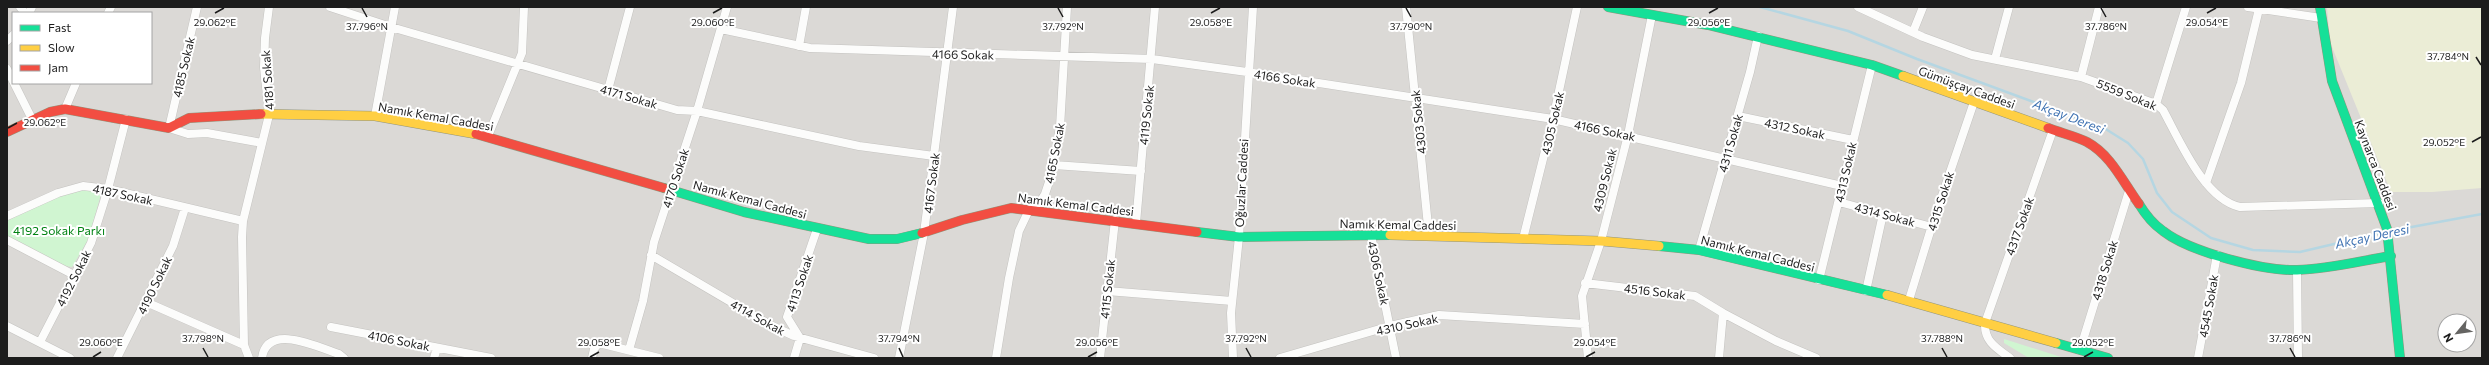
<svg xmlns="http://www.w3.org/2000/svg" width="2489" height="365" font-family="Commissioner,sans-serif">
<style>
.residential{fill:#dbd9d6;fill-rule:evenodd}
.farmland{fill:#ebedd6}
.park{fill:#d0f5d1}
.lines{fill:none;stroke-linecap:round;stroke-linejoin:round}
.stream{stroke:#b5d6e2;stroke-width:2.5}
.street-casing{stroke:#c4c3c0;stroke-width:9}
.fast-casing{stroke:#92957c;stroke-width:10}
.slow-casing{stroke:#92957c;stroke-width:10}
.jam-casing{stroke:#92957c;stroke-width:10}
.street{stroke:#fcfcfb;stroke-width:8}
.fast{stroke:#16e098;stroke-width:9}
.slow{stroke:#ffcf43;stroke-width:9}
.jam{stroke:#f24e42;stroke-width:9}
.ticks{fill:none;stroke:#1c1c1c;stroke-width:1.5}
.labels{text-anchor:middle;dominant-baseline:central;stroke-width:4;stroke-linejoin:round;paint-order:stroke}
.street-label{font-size:12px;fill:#1c1c1c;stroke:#fff}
.park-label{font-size:12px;fill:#028314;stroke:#fff}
.water-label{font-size:13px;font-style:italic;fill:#4174b3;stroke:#fff}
.ticks-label{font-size:10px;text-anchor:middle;fill:#1c1c1c;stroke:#fff;stroke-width:4;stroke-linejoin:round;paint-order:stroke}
</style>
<rect width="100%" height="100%" fill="#eceae4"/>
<path class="residential" d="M7 7H2482V358H7ZM13 13H151V83H13ZM2445 321H2469V345H2445Z"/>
<path class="farmland" d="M2327 7H2482V188L2432 192H2391L2330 42Z"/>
<path class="park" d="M83 189 98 192 101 194 88 240 72 267 65 266 7 236V221L62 195Z
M2004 339 2064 358H2029L2004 343Z"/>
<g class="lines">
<path class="stream" d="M1760 7 1848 31 1917 59 2104 128 2128 143 2143 159 2157 193 2172 212 2211 238 2253 250 2300 252 2385 232
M2390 231 2482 214"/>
<g class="street-casing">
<path id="street" d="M20 7 25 13
M197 7 169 128 188 134 207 133 262 143
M330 7 391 27 677 110 697 111 859 146 934 156
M1406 7 1429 236
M1858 7 1923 37 1972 55 2081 77 2156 104 2163 110C2180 141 2204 199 2240 207L2379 203
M2248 7 2321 18
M29 13 32 7
M108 13 111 7
M721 29 810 48 1152 59 1247 72 1553 119 1842 186
M1913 32 1923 7
M7 41 13 35
M799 46 806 7
M1995 59 2009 7
M7 69 13 81
M2081 77 2099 7
M14 83 32 119
M608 90 630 7
M2156 104 2186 7
M65 109 76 83
M375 116 395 7
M1738 116 1853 140
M488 136 522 53 524 7
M1054 165 1141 171
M2206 183 2241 83 2259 9
M1839 202 1932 227
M7 216 58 193 83 186 108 189 243 221
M1136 223 1155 7
M1371 235 1396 358
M1523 239 1553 119 1577 7
M7 240 74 275
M1699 250 1750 72 1758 36
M651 255 770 325 794 336 874 358
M2297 270 2298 358
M1819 280 1872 65
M1585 283 1695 296 1723 313 1719 358
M1107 291 1232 301
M1866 291 1883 214
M1909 300 1933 222 1974 102
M146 302 244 345
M1723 313 1776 341 1816 358
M7 326 70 358
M331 327 491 358
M40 342 91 243 108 189 126 119
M629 350 643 301 654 242 697 111 727 7
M2080 350 2129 191
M117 358 173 246 185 208
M249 358 244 345 242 237 243 221 269 115 264 67 265 38 269 7
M262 358C267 322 318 347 339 354L344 358
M434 358 437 348
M592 358 594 349 599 343 659 358
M794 358 800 338 787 317 817 229
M899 358 924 233 953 7
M996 358 1009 278 1019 231 1029 210 1040 202 1045 194 1052 173 1060 127 1067 7
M1100 358 1115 220
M1233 358 1231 313 1239 237 1253 7
M1280 358 1390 326 1439 315 1585 324
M1588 358 1582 296 1601 241 1628 135 1652 15
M2010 358C1996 348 1984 341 1985 323L2053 130
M2198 358 2217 255"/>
</g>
<g class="fast-casing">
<path id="fast" d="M1608 7 1708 25 1872 65 1903 76
M2320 7 2332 81 2387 229 2400 358
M664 188 744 212 869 239H897L922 233
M2139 204C2145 214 2153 224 2163 231 2190 252 2263 271 2297 270 2329 269 2360 261 2391 256
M1197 232 1239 237 1390 235
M1659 246 1699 250 1887 295
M2056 343 2108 358"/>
</g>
<g class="slow-casing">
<path id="slow" d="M1903 76 2048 128
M261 114 375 116 476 134
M1390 235 1601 241 1659 246
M1887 295 2056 343"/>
</g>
<g class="jam-casing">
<path id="jam" d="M2048 128C2061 133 2075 136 2087 142 2111 155 2123 182 2139 204
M7 132 50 112 65 109 169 128 189 118 261 114
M476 134 664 188
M922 233 962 220 1011 208 1197 232"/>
</g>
<use href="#street" class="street"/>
<use href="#fast" class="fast"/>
<use href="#slow" class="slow"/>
<use href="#jam" class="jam"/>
</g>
<path class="ticks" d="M362 8 367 17M1058 8 1063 17M1406 8 1411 17M2101 8 2106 17M215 13 224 8M713 13 722 8M1211 13 1220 8M1709 13 1718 8M2207 13 2216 8M2476 57 2481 65M8 128 17 123M2472 142 2481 137M203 348 208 357M899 348 903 357M1246 348 1251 357M1942 348 1947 357M2290 348 2295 357M93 357 101 352M590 357 599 352M1088 357 1097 352M1586 357 1595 352M2084 357 2093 352"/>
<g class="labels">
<g class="street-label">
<text transform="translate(963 54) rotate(1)">4166 Sokak</text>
<text transform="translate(183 67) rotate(-77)">4185 Sokak</text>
<text transform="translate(1285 78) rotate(9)">4166 Sokak</text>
<text transform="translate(267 80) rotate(-94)">4181 Sokak</text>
<text transform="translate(1967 87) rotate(20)">Gümüşçay Caddesi</text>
<text transform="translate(2127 94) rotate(22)">5559 Sokak</text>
<text transform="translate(629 96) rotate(16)">4171 Sokak</text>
<text transform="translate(1146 115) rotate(-84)">4119 Sokak</text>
<text transform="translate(436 116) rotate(10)">Namık Kemal Caddesi</text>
<text transform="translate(1418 122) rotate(-96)">4303 Sokak</text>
<text transform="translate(1552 123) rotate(-77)">4305 Sokak</text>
<text transform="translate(1795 128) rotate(12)">4312 Sokak</text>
<text transform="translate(1605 130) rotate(12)">4166 Sokak</text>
<text transform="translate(1730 143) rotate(-74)">4311 Sokak</text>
<text transform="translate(1054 153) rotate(-79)">4165 Sokak</text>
<text transform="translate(2376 165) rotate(69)">Kaynarca Caddesi</text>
<text transform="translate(1845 172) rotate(-77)">4313 Sokak</text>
<text transform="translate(675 178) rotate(-72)">4170 Sokak</text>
<text transform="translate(1604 180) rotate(-76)">4309 Sokak</text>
<text transform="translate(931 183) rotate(-83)">4167 Sokak</text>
<text transform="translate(1241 183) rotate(-87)">Oğuzlar Caddesi</text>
<text transform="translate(123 194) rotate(12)">4187 Sokak</text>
<text transform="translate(750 199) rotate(15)">Namık Kemal Caddesi</text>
<text transform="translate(1940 201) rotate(-72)">4315 Sokak</text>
<text transform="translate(1076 204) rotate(7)">Namık Kemal Caddesi</text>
<text transform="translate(1885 214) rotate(15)">4314 Sokak</text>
<text transform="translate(1398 224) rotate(1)">Namık Kemal Caddesi</text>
<text transform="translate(2019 226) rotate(-70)">4317 Sokak</text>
<text transform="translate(1758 253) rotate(14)">Namık Kemal Caddesi</text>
<text transform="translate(2104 270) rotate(-73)">4318 Sokak</text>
<text transform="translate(1379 273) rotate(78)">4306 Sokak</text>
<text transform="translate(73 278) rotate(-63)">4192 Sokak</text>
<text transform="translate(799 283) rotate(-71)">4113 Sokak</text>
<text transform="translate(154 285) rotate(-64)">4190 Sokak</text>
<text transform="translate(1107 289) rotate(-84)">4115 Sokak</text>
<text transform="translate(1655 291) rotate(7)">4516 Sokak</text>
<text transform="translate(2208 306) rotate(-80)">4545 Sokak</text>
<text transform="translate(758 317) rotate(29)">4114 Sokak</text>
<text transform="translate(1407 324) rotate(-12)">4310 Sokak</text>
<text transform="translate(399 340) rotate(11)">4106 Sokak</text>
</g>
<g class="park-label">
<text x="59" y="230">4192 Sokak Parkı</text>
</g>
<g class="water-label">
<text transform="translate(2069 116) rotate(21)">Akçay Deresi</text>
<text transform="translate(2372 236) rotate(-12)">Akçay Deresi</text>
</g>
</g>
<g class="ticks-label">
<text x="215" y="26">29.062°E</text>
<text x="713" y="26">29.060°E</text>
<text x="1211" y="26">29.058°E</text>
<text x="1709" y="26">29.056°E</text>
<text x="2207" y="26">29.054°E</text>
<text x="367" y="30">37.796°N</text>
<text x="1063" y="30">37.792°N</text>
<text x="1411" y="30">37.790°N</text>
<text x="2106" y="30">37.786°N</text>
<text x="2448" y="60">37.784°N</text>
<text x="45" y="126">29.062°E</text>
<text x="2444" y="146">29.052°E</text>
<text x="203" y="342">37.798°N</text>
<text x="899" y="342">37.794°N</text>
<text x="1246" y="342">37.792°N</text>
<text x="1942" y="342">37.788°N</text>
<text x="2290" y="342">37.786°N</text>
<text x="101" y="346">29.060°E</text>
<text x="599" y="346">29.058°E</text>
<text x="1097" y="346">29.056°E</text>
<text x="1595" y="346">29.054°E</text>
<text x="2093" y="346">29.052°E</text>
</g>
<rect width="2489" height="365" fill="none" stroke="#1c1c1c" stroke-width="16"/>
<rect x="12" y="12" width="140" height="72" fill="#ffffff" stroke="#a4a4a4"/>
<rect x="20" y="25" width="20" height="6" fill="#16e098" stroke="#a4a4a4"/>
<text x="48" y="32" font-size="12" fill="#1c1c1c">Fast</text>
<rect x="20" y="45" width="20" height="6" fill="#ffcf43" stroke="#a4a4a4"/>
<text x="48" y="52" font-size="12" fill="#1c1c1c">Slow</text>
<rect x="20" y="65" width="20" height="6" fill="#f24e42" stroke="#a4a4a4"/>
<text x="48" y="72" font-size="12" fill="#1c1c1c">Jam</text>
<g transform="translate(2457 333) rotate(241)"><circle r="19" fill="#ffffff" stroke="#a4a4a4"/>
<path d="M0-3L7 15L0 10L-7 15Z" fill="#656462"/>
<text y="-6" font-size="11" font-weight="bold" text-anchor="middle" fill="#1c1c1c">N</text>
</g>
</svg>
